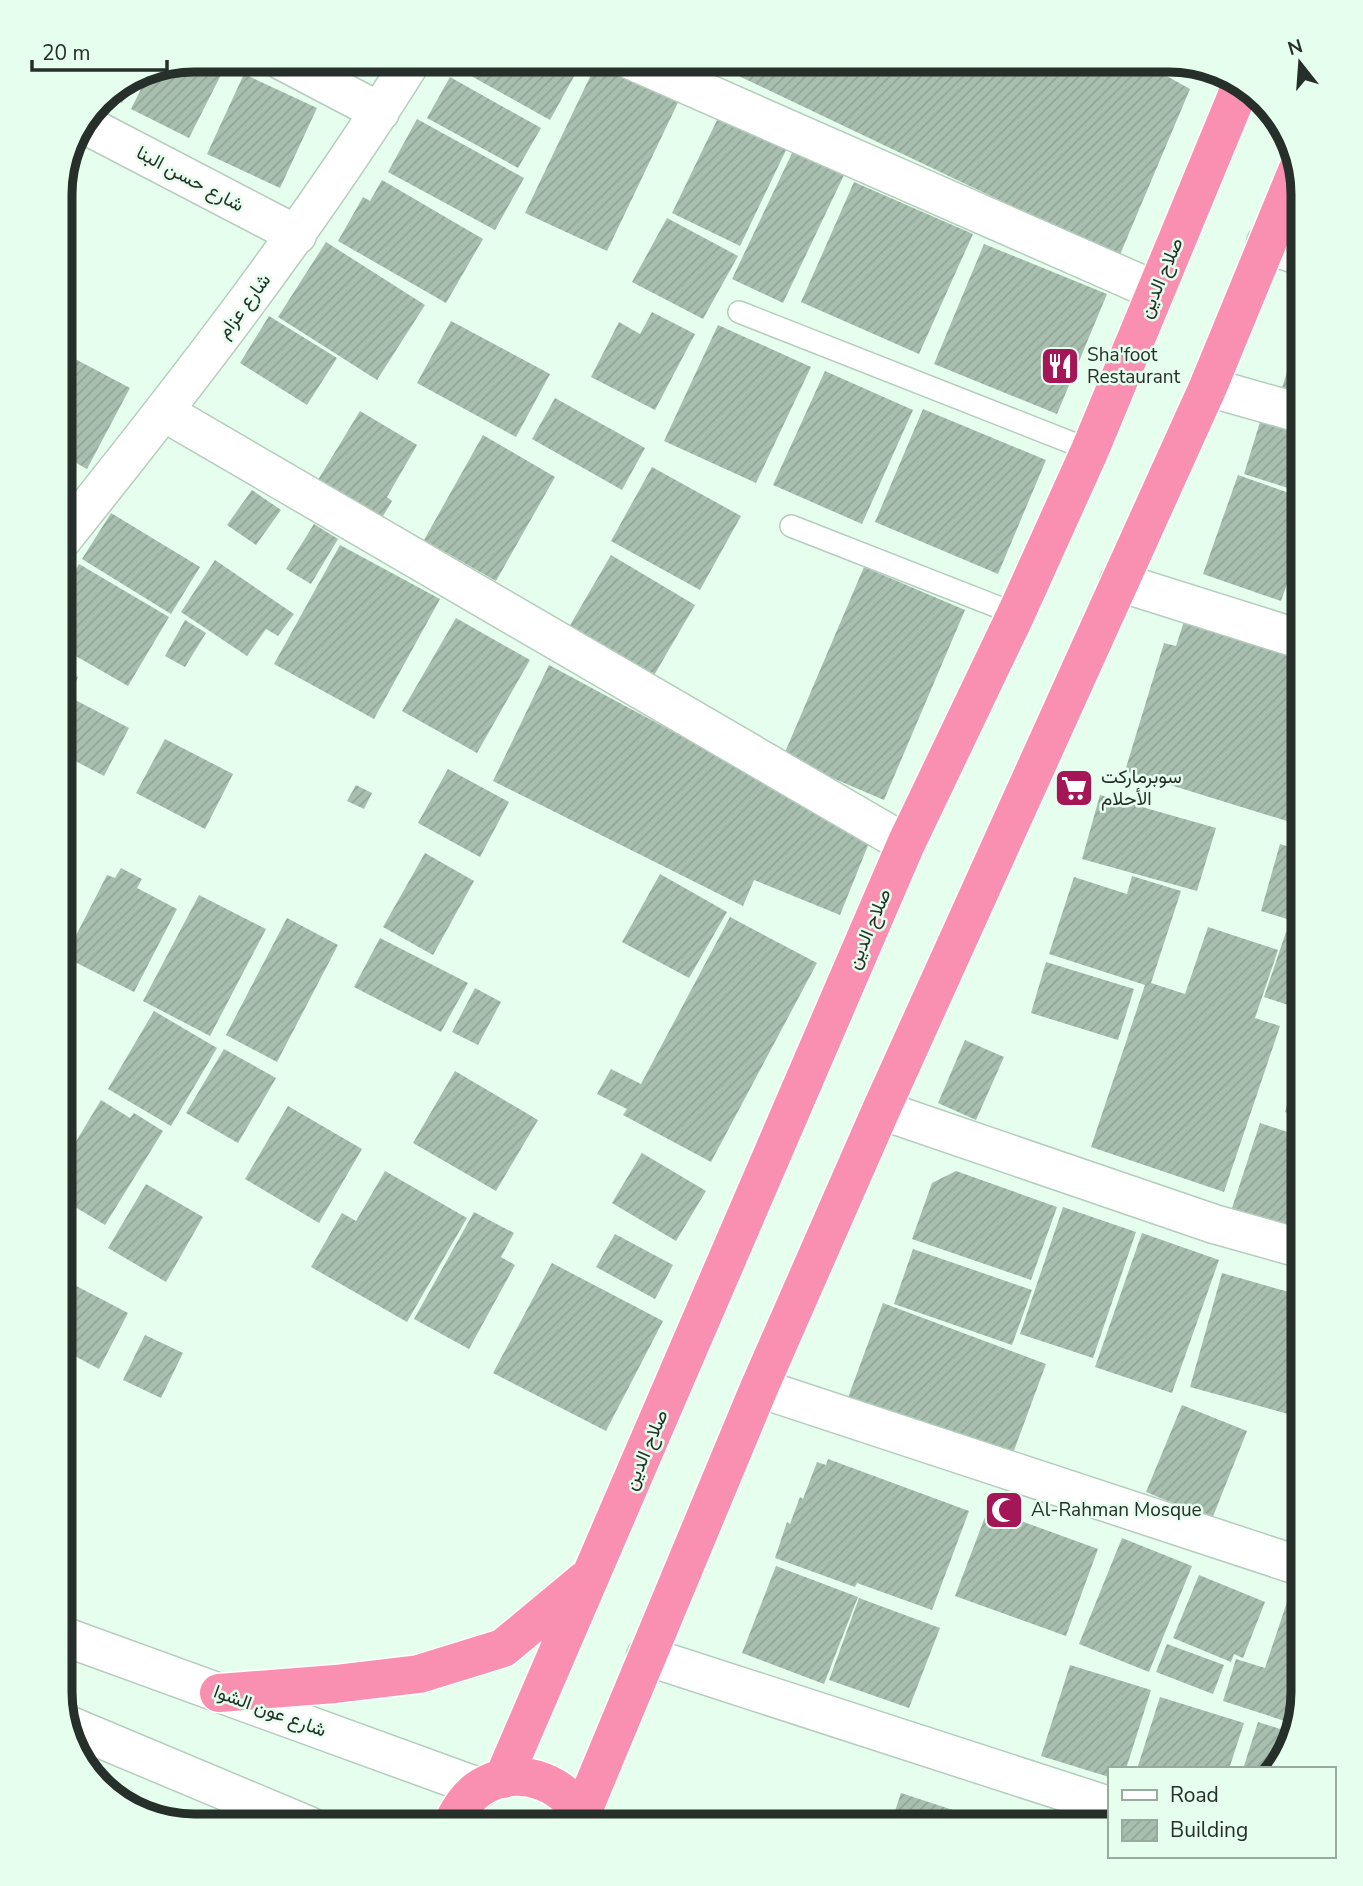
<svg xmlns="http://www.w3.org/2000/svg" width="1363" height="1886" font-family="'Nunito Sans',Vazirmatn,sans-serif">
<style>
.building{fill:url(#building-hatch)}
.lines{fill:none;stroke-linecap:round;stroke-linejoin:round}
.lane-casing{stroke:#b5cdbe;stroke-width:24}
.street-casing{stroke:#b5cdbe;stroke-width:41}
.secondary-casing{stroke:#b5cdbe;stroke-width:41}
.highway-casing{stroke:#fff;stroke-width:41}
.lane{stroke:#fff;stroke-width:21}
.street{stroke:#fff;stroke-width:38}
.secondary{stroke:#fff;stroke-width:38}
.highway{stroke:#f990b1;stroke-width:38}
.labels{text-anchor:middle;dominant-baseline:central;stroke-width:5;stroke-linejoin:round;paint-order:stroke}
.street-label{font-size:19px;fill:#262f29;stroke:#e5feed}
.poi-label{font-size:19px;fill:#262f29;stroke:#e5feed;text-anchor:start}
.rim{fill:none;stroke:#262f29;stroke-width:9}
</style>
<defs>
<pattern id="building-hatch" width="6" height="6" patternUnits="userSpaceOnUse" patternTransform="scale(1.75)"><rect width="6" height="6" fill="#a8bfb0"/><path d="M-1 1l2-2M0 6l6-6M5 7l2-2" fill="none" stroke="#90a497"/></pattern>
</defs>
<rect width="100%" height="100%" fill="#e5feed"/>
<path class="building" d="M194 60 228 61 189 138 131 109 147 77Z
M347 60H375L368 71Z
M461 60H583L550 120 457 68Z
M598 60H622L684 90 607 251 525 213Z
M727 60H1138L1190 89 1119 257 722 68Z
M244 74 317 108 280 188 207 154Z
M450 77 541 128 518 168 427 118Z
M132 83 122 103 104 94 105 93Z
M719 116 787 148 740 246 672 213Z
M417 119 524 178 495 230 388 172Z
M794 149 845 173 783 303 732 279Z
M382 180 483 239 446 303 338 241 363 197 370 201Z
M854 182 973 234 919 354 801 302Z
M667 218 738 256 703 319 632 282Z
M326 242 425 305 377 380 278 317Z
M984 244 1107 294 1057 414 934 364Z
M652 312 695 334 655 410 591 377 619 322 640 334Z
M269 316 337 358 307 405 240 363Z
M451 321 550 374 516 437 417 383Z
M718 325 811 367 756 483 664 441Z
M1297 340 1303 342V395L1282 388Z
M60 351 130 388 87 469 60 454Z
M825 371 913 410 862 524 773 485Z
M555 398 645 448 622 490 532 439Z
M923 409 1046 460 998 574 875 522Z
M1264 409 1303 422V493L1244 474Z
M360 411 417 445 387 497 392 501 377 526 313 488Z
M483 435 555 477 496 581 424 540Z
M652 467 741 516 700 590 611 541Z
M1238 475 1303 498V538L1281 601 1203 574Z
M252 490 281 510 256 545 227 525Z
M111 513 200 567 171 614 82 559Z
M314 524 338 539 311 584 286 569Z
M340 545 440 599 374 719 274 664Z
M611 555 695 605 646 689 562 639Z
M215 560 294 614 278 636 266 629 247 656 181 612Z
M79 564 169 617 128 686 60 647V596Z
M864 567 965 610 884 800 783 757Z
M1303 574V617L1290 612Z
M1187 612 1303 647V826L1125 771 1164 643 1176 646Z
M456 618 530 660 477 753 402 711Z
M185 620 206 633 185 667 165 656Z
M549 665 871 838 840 915 754 880 743 906 493 781Z
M60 668 78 677 70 694 60 689Z
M60 692 129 728 104 776 60 753Z
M165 739 233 774 205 829 136 793Z
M448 769 509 802 480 857 418 823Z
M356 785 372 793 364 809 347 801Z
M1100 795 1216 828 1197 891 1082 859Z
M1280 844 1303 851V924L1261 911Z
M425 853 474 881 433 955 383 927Z
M121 868 142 879 137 888 177 909 134 992 65 957 107 875 115 878Z
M660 874 727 912 689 978 622 942Z
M1132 876 1181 891 1151 983 1185 994 1208 927 1278 950 1255 1018 1280 1026 1224 1192 1091 1147 1145 985 1049 954 1074 877 1127 894Z
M199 895 266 929 210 1036 143 1001Z
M730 917 817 963 711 1162 623 1115 627 1109 597 1094 611 1069 641 1084Z
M287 918 338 945 277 1062 226 1035Z
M1286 932 1303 938V1010L1264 997Z
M380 938 468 983 441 1032 354 987Z
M1046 962 1134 989 1118 1040 1031 1013Z
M475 988 501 1002 478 1045 452 1032Z
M154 1011 217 1048 171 1126 108 1089Z
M965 1040 1004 1057 976 1120 938 1103Z
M224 1049 276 1078 238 1143 186 1113Z
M1303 1055V1118L1285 1112Z
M455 1071 538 1120 496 1191 413 1143Z
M101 1100 130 1118 134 1113 163 1131 105 1225 60 1198V1168Z
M288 1106 362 1149 319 1223 245 1179Z
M1260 1123 1303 1137V1228L1302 1234 1231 1211Z
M642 1153 706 1191 676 1241 612 1203Z
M385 1171 467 1218 407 1322 311 1267 342 1213 356 1221Z
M956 1171 1057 1207 1031 1280 912 1239 932 1183Z
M146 1184 203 1217 166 1282 108 1248Z
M1063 1207 1136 1232 1093 1358 1020 1334Z
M474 1212 514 1233 501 1257 515 1265 469 1349 414 1319Z
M60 1223 69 1228 60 1244Z
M1142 1233 1219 1260 1172 1393 1095 1367Z
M615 1234 673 1265 655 1299 596 1267Z
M913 1249 1032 1290 1012 1345 894 1304Z
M552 1263 663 1321 606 1431 493 1373Z
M1222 1273 1303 1296V1418L1190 1387Z
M61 1278 128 1313 99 1369 60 1348Z
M883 1303 1046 1364 1009 1464 846 1403Z
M145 1335 183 1353 161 1398 123 1380Z
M1182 1405 1247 1431 1212 1519 1146 1492Z
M828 1459 969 1511 932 1610 857 1583 855 1587 775 1558 787 1522 790 1524 800 1497 803 1499 817 1462 826 1465Z
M1303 1500V1551L1287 1545Z
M988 1509 1098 1549 1066 1636 955 1596Z
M1122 1538 1192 1566 1149 1672 1079 1644Z
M776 1566 858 1597 824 1684 742 1653Z
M1199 1575 1265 1602 1243 1658 1234 1654 1231 1662 1173 1638Z
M859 1598 940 1628 909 1708 829 1680Z
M1287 1602 1303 1607V1672L1288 1722 1223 1701 1236 1659 1265 1668Z
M1167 1644 1224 1665 1213 1694 1156 1672Z
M1070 1665 1151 1690 1126 1769H1109V1777L1041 1756Z
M1160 1697 1244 1723 1229 1769H1137Z
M1258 1722 1293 1733 1286 1759 1276 1769H1243Z
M901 1793 1002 1826H890Z
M1031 1814 1069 1826H1027Z"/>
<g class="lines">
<g class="lane-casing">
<path id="lane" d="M739 312 1090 450
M791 526 1016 614"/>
</g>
<g class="street-casing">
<path id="street" d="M281 60 380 112
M631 60 1156 291
M82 123 297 235
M1266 243V245L1303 256
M1208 387 1303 414
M164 412 906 844
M60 542C185 386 307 229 412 60
M1119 582 1303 640
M881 1110 1214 1224 1303 1249
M759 1388 1303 1567
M646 1656 1109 1806"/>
</g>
<g class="secondary-casing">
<path id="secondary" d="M60 1635 481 1788
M68 1725 309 1826"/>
</g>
<g class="highway-casing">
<path id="highway" d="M219 1693 335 1684 419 1674 503 1648 585 1580
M503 1779 906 844 1016 614 1090 450 1242 83
M582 1813 759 1388 881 1110 1208 387 1297 171
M451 1826C458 1812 466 1797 480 1788 519 1762 572 1784 586 1826"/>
</g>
<use href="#lane" class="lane"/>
<use href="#street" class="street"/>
<use href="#secondary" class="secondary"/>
<use href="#highway" class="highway"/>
</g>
<defs>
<g id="restaurant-square" transform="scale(2.0125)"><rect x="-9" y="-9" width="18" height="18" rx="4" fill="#a51657" stroke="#e5feed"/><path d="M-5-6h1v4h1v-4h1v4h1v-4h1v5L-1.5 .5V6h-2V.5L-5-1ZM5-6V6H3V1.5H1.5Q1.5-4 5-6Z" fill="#fff"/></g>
<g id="supermarket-square" transform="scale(2.0125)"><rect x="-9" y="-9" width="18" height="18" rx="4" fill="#a51657" stroke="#e5feed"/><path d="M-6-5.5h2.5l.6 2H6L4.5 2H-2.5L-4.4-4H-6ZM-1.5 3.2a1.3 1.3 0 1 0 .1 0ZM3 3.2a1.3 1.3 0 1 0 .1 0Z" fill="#fff"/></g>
<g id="mosque-square" transform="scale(2.0125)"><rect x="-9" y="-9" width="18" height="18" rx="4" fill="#a51657" stroke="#e5feed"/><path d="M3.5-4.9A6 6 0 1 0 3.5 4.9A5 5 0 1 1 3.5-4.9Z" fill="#fff"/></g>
</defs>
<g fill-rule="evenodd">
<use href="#restaurant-square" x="1060" y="366"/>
<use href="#supermarket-square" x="1074" y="788"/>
<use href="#mosque-square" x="1004" y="1510"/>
</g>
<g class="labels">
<g class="street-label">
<text transform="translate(190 179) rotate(28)">شارع حسن البنا</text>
<text transform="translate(1161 278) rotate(-67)">صلاح الدين</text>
<text transform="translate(244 306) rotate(-53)">شارع عزام</text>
<text transform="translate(869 929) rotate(-67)">صلاح الدين</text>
<text transform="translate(646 1450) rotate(-67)">صلاح الدين</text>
<text transform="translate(270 1711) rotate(20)">شارع عون الشوا</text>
</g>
<g class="poi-label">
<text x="1087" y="355">Sha'foot<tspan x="1087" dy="22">Restaurant</tspan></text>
<text x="1101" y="777">سوبرماركت<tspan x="1101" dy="22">الأحلام</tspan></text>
<text x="1031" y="1510">Al-Rahman Mosque</text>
</g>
</g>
<path d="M0 0H1363V1886H0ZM194 72H1169A122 122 0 0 1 1291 194V1692A122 122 0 0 1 1169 1814H194A122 122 0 0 1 72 1692V194A122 122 0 0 1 194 72Z" fill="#e5feed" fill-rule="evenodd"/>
<path class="rim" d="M194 72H1169A122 122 0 0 1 1291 194V1692A122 122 0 0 1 1169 1814H194A122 122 0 0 1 72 1692V194A122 122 0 0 1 194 72Z"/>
<rect x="1108" y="1767" width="228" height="91" fill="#e5feed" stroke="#99ab9f" stroke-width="2"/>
<rect x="1122" y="1790" width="35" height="10" fill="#ffffff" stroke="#99ab9f" stroke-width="2"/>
<text x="1170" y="1802" font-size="21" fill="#262f29">Road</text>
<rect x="1122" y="1820" width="35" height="21" fill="url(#building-hatch)" stroke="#99ab9f" stroke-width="2"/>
<text x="1170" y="1837" font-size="21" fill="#262f29">Building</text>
<g transform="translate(1300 63) rotate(343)" stroke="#e5feed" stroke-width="5" paint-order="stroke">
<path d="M0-5L12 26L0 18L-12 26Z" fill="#262f29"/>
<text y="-10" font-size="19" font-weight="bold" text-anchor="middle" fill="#262f29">N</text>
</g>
<path d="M32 60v10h135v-10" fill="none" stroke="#262f29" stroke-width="3.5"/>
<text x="42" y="60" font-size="21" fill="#262f29" stroke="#e5feed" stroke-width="5" paint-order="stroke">20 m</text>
</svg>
